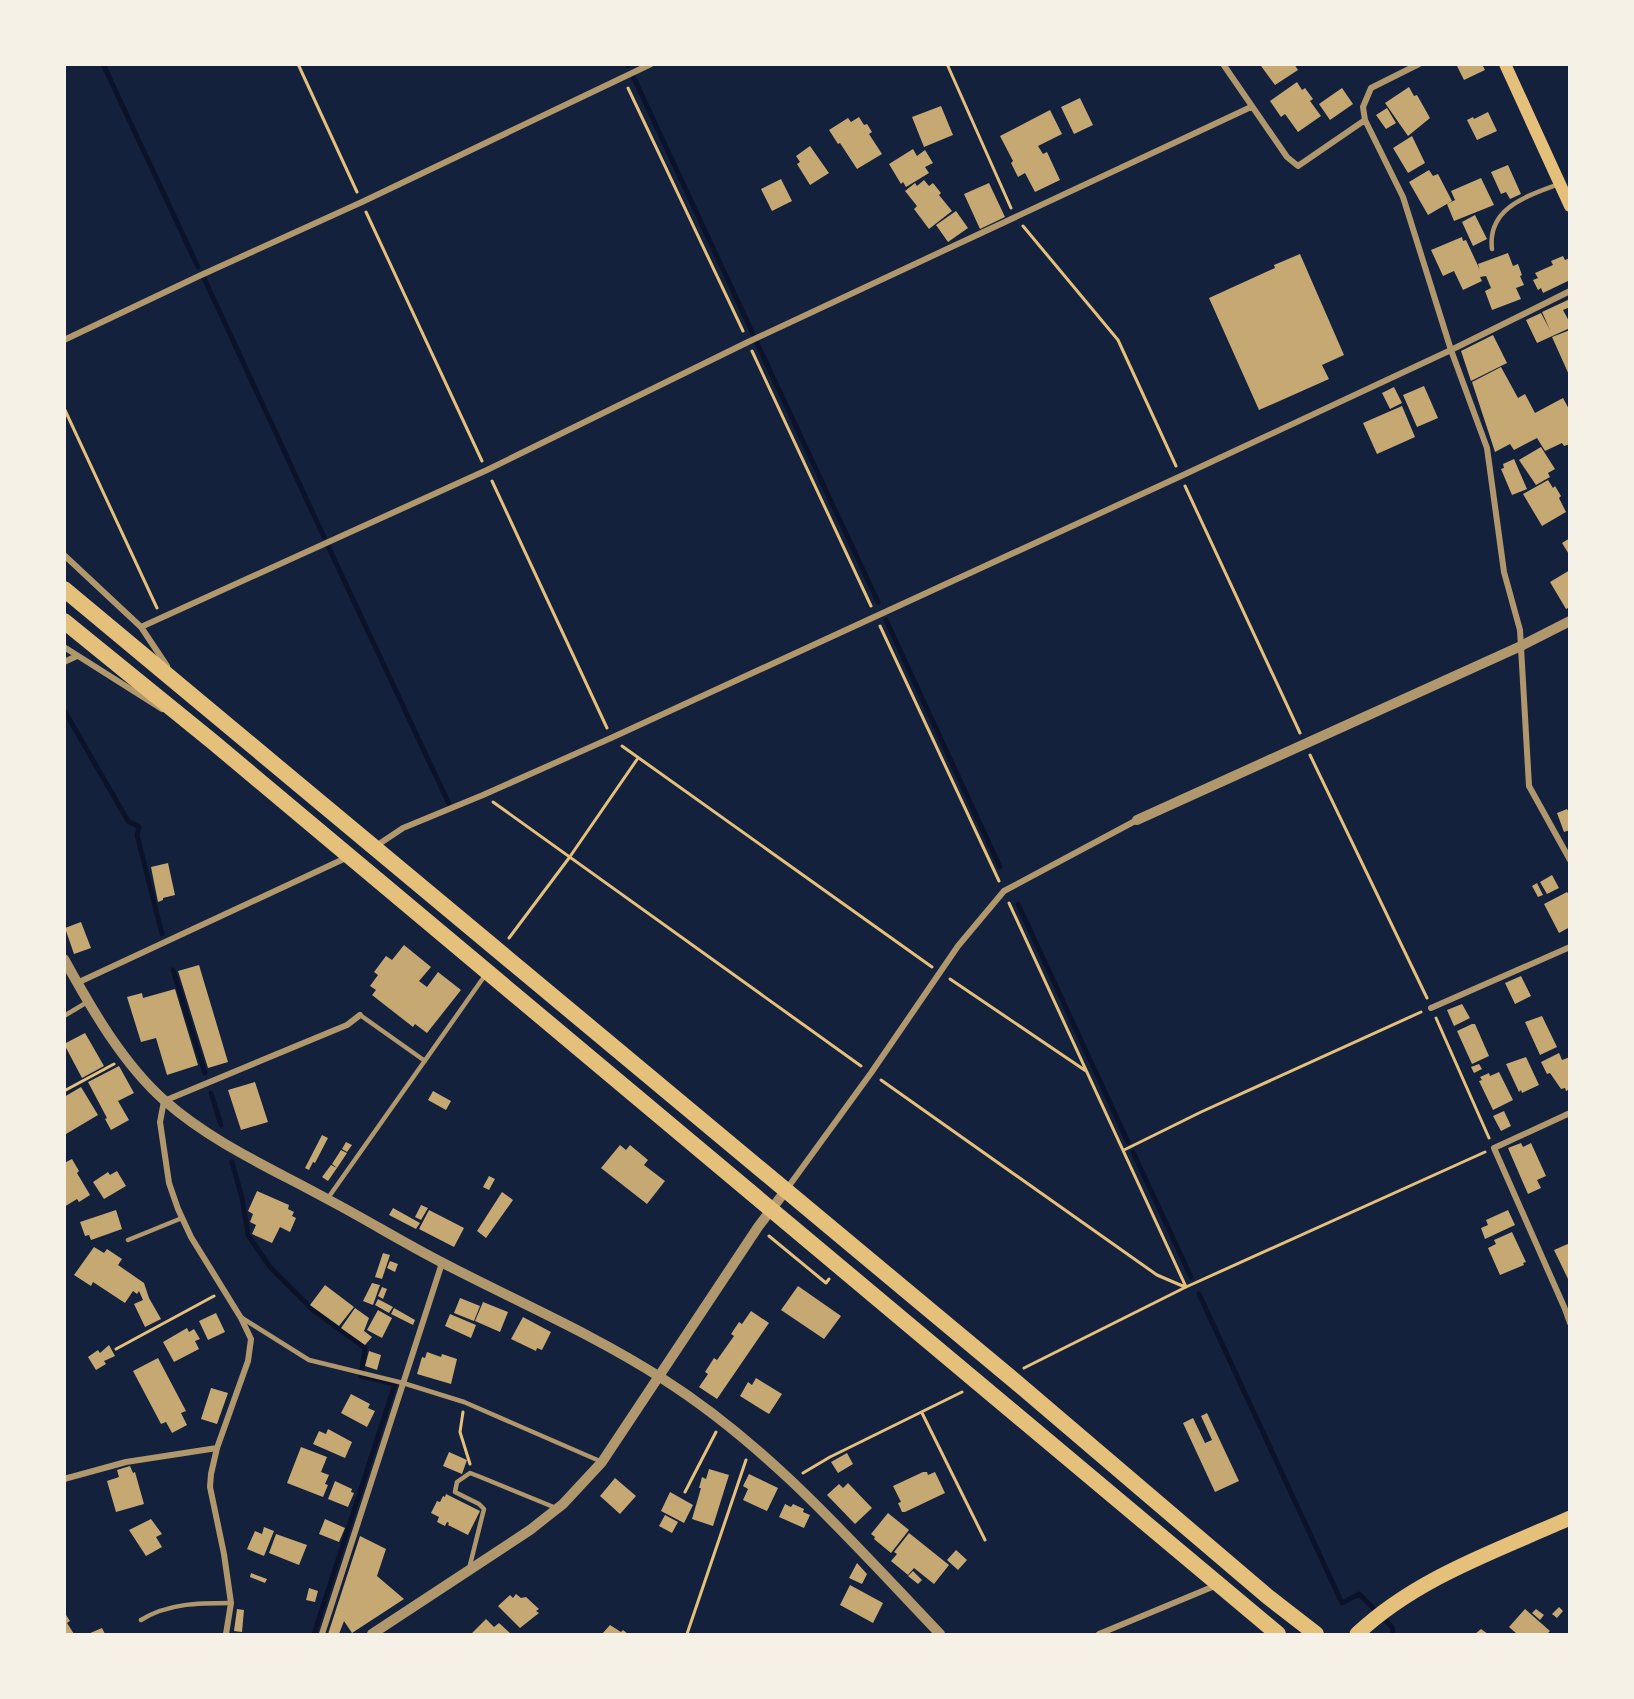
<svg xmlns="http://www.w3.org/2000/svg" width="1634" height="1699" font-family="Figtree,sans-serif">
<style>
.lines{fill:none;stroke-linecap:round;stroke-linejoin:round}
.stream{stroke:#0b132b;stroke-width:5}
.building{fill:#c6a872}
.path{stroke:#e5c07b;stroke-width:3}
.service{stroke:#b1986c;stroke-width:4.5}
.minor{stroke:#b1986c;stroke-width:6}
.tertiary{stroke:#b1986c;stroke-width:10}
.secondary{stroke:#e5c07b;stroke-width:12}
.primary{stroke:#e5c07b;stroke-width:15}
.trunk{stroke:#e5c07b;stroke-width:16}
</style>
<rect width="100%" height="100%" fill="#14213d"/>
<g class="lines">
<path class="stream" d="M103 64 198 267
M627 64 628 66
M633 76 753 334
M204 278 324 537
M757 343 878 602
M328 546 449 804
M886 620 1000 867
M64 710 128 821 139 827 137 835 162 934
M1018 904 1128 1142
M173 970 205 1073
M211 1093 221 1125
M1133 1152 1191 1277
M232 1162 242 1198 248 1235 270 1267 314 1311 365 1348 361 1376 395 1384 314 1634
M1199 1294 1342 1603 1359 1594 1392 1627 1393 1634"/>
</g>
<path class="building" d="M1263 64H1294L1298 70 1275 85 1261 66Z
M1456 64H1482L1485 70 1464 80Z
M1297 82 1302 90 1305 88 1313 99 1310 101 1321 116 1298 132 1285 114 1281 117 1270 101Z
M1409 87 1414 96 1417 95 1430 118 1408 136 1385 103Z
M1342 88 1353 104 1330 120 1319 104Z
M1080 98 1093 125 1074 134 1061 107Z
M941 106 953 135 924 147 912 117Z
M1387 108 1396 123 1386 129 1376 115Z
M1050 110 1062 134 1038 146 1043 154 1047 152 1060 180 1035 192 1025 173 1018 177 1011 163 1013 161 1000 136Z
M1488 112 1497 131 1477 140 1467 120 1473 117 1474 119Z
M859 117 864 125 867 124 872 132 869 134 882 154 857 169 840 143 838 144 829 130 848 118 851 122Z
M1412 136 1425 163 1408 173 1393 148Z
M810 146 829 173 810 185 797 164 800 162 796 156Z
M913 149 917 156 925 150 933 163 925 167 929 173 906 187 903 182 901 184 889 164Z
M1508 165 1521 194 1510 199 1506 192 1501 194 1491 172Z
M1429 170 1433 176 1438 174 1452 201 1428 215 1409 182Z
M1481 178 1494 205 1454 221 1447 204 1455 200 1451 191Z
M781 179 792 201 772 211 761 189Z
M924 180 929 186 933 183 941 193 939 195 952 211 929 229 914 209 917 206 905 191 915 183 917 186Z
M989 183 1005 217 980 229 964 194Z
M956 211 968 228 948 242 936 225Z
M1475 215 1487 239 1473 246 1462 222Z
M1462 237 1463 241 1466 240 1480 270 1478 264 1508 253 1513 266 1518 264 1522 275 1520 276 1524 285 1516 288 1521 299 1492 310 1485 291 1491 288 1486 276 1480 277 1482 281 1463 290 1454 271 1443 276 1431 250Z
M1300 254 1344 355 1322 365 1329 379 1259 410 1209 298 1275 268 1274 265Z
M1563 256 1565 260 1570 258V280L1543 293 1541 288 1538 290 1533 280 1538 278 1535 273 1553 265 1551 261Z
M1570 299V307L1563 310 1570 323V328L1537 343 1526 320 1541 313 1550 330 1542 312Z
M1570 330V377L1552 337Z
M1493 335 1507 363 1471 381 1461 351Z
M1501 367 1518 398 1525 394 1535 413 1563 398 1570 411V444L1564 446 1562 443 1545 451 1537 438 1514 450 1510 444 1495 452 1472 382Z
M1424 386 1438 418 1417 427 1403 395Z
M1394 387 1402 403 1390 409 1382 393Z
M1402 406 1415 437 1377 454 1363 423Z
M1541 447 1555 469 1548 473 1550 477 1536 485 1519 460Z
M1514 459 1527 489 1512 495 1501 469 1504 468 1503 464Z
M1548 480 1553 488 1555 486 1561 496 1559 498 1566 512 1542 526 1523 494Z
M1570 538V556L1562 543Z
M1570 570V607L1566 609 1550 582Z
M1567 809 1570 814V830L1564 832 1557 813Z
M168 863 175 895 163 898V900L158 902 151 867Z
M1552 875 1559 888 1547 894 1540 882Z
M1537 883 1543 895 1538 897 1532 886Z
M1567 892 1570 896V927L1559 933 1544 904Z
M81 922 91 948 74 954 65 928Z
M404 945 431 967 419 981 427 987 438 972 461 990 427 1033 415 1024 413 1027 372 995 376 990 370 986 378 975 374 972 386 956 392 960Z
M199 965 228 1062 208 1068 178 971Z
M1521 976 1531 996 1515 1004 1505 983Z
M175 989 198 1065 167 1075 156 1038 141 1042 127 997 142 993 143 998Z
M1462 1004 1470 1018 1454 1026 1447 1010Z
M1542 1016 1557 1047 1540 1055 1525 1022Z
M1472 1024H1475L1489 1056 1472 1064 1457 1031Z
M85 1033 104 1066 82 1078 64 1044Z
M1559 1053 1562 1060 1570 1057V1089L1566 1091 1565 1088 1561 1089 1550 1073 1547 1074 1541 1062Z
M1526 1057 1539 1085 1522 1093 1521 1090 1519 1092 1506 1064Z
M1479 1064 1482 1069 1474 1073 1471 1067Z
M119 1066 134 1093 118 1101 129 1120 111 1130 105 1119 107 1118 88 1082Z
M1499 1072 1513 1100 1493 1110 1479 1081 1482 1080 1480 1077 1489 1073 1490 1076Z
M255 1082 268 1122 241 1130 228 1090Z
M81 1087 98 1115 66 1134 64 1131V1097Z
M433 1091 451 1101 446 1110 428 1100Z
M1504 1111 1511 1126 1501 1131 1493 1116Z
M322 1135 328 1138 315 1163 313 1162 309 1170 305 1168Z
M346 1142 352 1145 347 1152 342 1149Z
M1521 1143 1523 1147 1531 1143 1546 1176 1537 1180 1541 1188 1528 1194 1508 1148Z
M620 1145 626 1150 630 1145 648 1160 644 1165 665 1181 647 1204 601 1168Z
M341 1150 347 1153 337 1168 332 1164Z
M64 1159 66 1162 72 1159 79 1171 77 1173 90 1195 79 1202 77 1199 64 1207Z
M331 1165 337 1168 328 1181 322 1177Z
M117 1171 126 1186 104 1199 93 1182 108 1172 110 1175Z
M489 1176 495 1179 489 1190 483 1187Z
M257 1191 289 1205 288 1209 294 1212 292 1216 296 1218 290 1232 280 1227 272 1243 252 1234 256 1225 250 1222 253 1214 248 1211Z
M502 1192 513 1200 486 1238 477 1231Z
M421 1205 428 1208 421 1220 415 1217Z
M393 1208 420 1223 416 1229 389 1215Z
M116 1210 122 1229 91 1240 89 1235 85 1236 80 1222Z
M429 1210 464 1228 454 1247 419 1229Z
M1508 1210 1515 1225 1485 1239 1481 1228 1488 1225 1486 1220Z
M1512 1232 1526 1262 1523 1263 1524 1265 1500 1275 1488 1248 1496 1244 1494 1240Z
M1570 1243V1281H1569L1554 1250Z
M94 1247 104 1253 107 1249 122 1259 118 1265 144 1283 149 1298 161 1319 145 1327 134 1304 143 1300 139 1291 137 1294 133 1291 125 1303 93 1282 91 1286 74 1275Z
M383 1253 390 1255 382 1279 375 1277Z
M390 1261 398 1264 395 1272 387 1268Z
M372 1283 380 1285 373 1305 363 1301Z
M325 1285 354 1307 339 1326 310 1305Z
M798 1286 841 1316 824 1339 781 1310Z
M382 1287 387 1289 383 1299 378 1296Z
M460 1298 480 1306 474 1321 454 1313Z
M378 1299 393 1307 389 1313 375 1305Z
M483 1302 508 1312 500 1332 475 1321Z
M355 1308 369 1318 364 1331 372 1337 365 1345 341 1328Z
M394 1308 415 1320 413 1325 391 1314Z
M378 1310 392 1318 382 1338 367 1330Z
M751 1311 769 1323 717 1399 699 1387 708 1374 705 1372 714 1358 717 1360 734 1336 731 1334 739 1322 742 1324Z
M216 1313 225 1332 208 1340 199 1321Z
M450 1314 476 1325 471 1338 445 1326Z
M523 1317 551 1332 542 1350 537 1348 536 1351 511 1339Z
M187 1328 189 1332 194 1329 200 1339 195 1341 199 1349 174 1362 163 1342Z
M109 1345 115 1356 104 1361 106 1364 96 1370 88 1357 98 1350 100 1353Z
M369 1351 381 1355 377 1370 365 1366Z
M427 1352 441 1357 442 1354 457 1359 451 1384 417 1374 422 1357 425 1358Z
M158 1358 186 1411 181 1413 187 1425 172 1433 166 1422 161 1424 133 1371Z
M756 1378 782 1394 769 1414 740 1396 748 1382 752 1385Z
M211 1388 228 1393 217 1424 201 1419Z
M351 1394 370 1404 368 1408 375 1411 367 1427 341 1413Z
M1207 1413 1239 1481 1215 1492 1183 1423 1193 1418 1205 1443 1212 1440 1201 1416Z
M328 1429 352 1442 345 1458 313 1444 319 1431 326 1434Z
M301 1447 327 1457 321 1472 329 1475 325 1484 328 1485 323 1497 287 1483Z
M449 1452 467 1460 462 1474 443 1466Z
M847 1453 853 1464 838 1473 831 1462Z
M130 1466 133 1473 135 1472 144 1504 116 1512 107 1481 119 1477 117 1470Z
M709 1469 729 1475 713 1526 692 1519 701 1488H699L702 1477 706 1479Z
M923 1472H927L928 1475 935 1472 945 1493 905 1512H902L898 1503 901 1502 893 1486Z
M749 1474 778 1488 767 1511 743 1500 748 1489 743 1486Z
M615 1478 636 1496 620 1514 600 1496Z
M335 1481 352 1489 351 1492 354 1493 348 1507 328 1499Z
M848 1483 872 1508 855 1524 827 1495 839 1484 843 1488Z
M670 1492 693 1505 684 1523 661 1511Z
M446 1494 480 1511 468 1535 448 1525 449 1523 447 1522 445 1526 437 1522 439 1517 431 1513 437 1501 440 1502 443 1496 445 1497Z
M785 1504 791 1507 793 1504 804 1509 803 1512 810 1515 804 1528 779 1517Z
M888 1513 909 1530 891 1553 874 1539 875 1537 871 1534Z
M665 1515 678 1522 672 1533 659 1526Z
M151 1519 162 1534 156 1537 162 1547 146 1556 129 1530Z
M325 1519 345 1528 339 1542 319 1534Z
M264 1527 274 1531 264 1556 247 1549 255 1531 262 1534Z
M909 1533 949 1565 934 1584 914 1568 908 1575 891 1561 897 1554 894 1552Z
M276 1534 307 1545 299 1565 269 1553Z
M360 1536 386 1549 377 1576 404 1599 352 1633 344 1621 339 1634H328Z
M956 1550 967 1560 958 1570 947 1560Z
M857 1563 867 1574 862 1584 849 1578Z
M913 1571 922 1580 918 1584 908 1576Z
M251 1573 267 1579 265 1583 250 1577Z
M850 1585 883 1603 873 1623 840 1605Z
M309 1588 318 1591 315 1602 306 1600Z
M516 1594 521 1598 526 1597 539 1609 536 1611 539 1613 520 1628 498 1606 510 1595 513 1598Z
M1559 1607 1563 1611 1557 1618 1552 1614Z
M237 1609 244 1610 242 1632 234 1631Z
M1525 1609 1550 1631 1547 1634H1517L1509 1627Z
M1536 1609 1544 1615 1540 1620 1532 1613Z
M64 1612 70 1621 67 1623 74 1634H64Z
M486 1619 494 1627 499 1623 511 1634H471Z
M610 1625 621 1632 623 1630 628 1634H602Z
M102 1628 105 1634H88Z
M1481 1629 1488 1634H1475Z"/>
<g class="lines">
<path class="path" d="M298 64 357 192
M947 64 1011 208
M628 88 743 331
M366 212 482 461
M1023 226 1118 340 1176 466
M752 351 871 606
M64 408 157 608
M492 481 607 728
M1185 486 1300 733
M880 626 999 881
M622 746 932 967
M1310 755 1427 998
M493 802 861 1066
M1009 903 1186 1287
M509 938 569 858 638 758
M950 979 1086 1071
M1436 1018 1489 1138
M881 1080 1157 1275 1185 1287
M64 1091 114 1064
M1124 1150 1201 1112 1421 1012
M769 1236 826 1283 829 1279
M116 1349 214 1296
M1024 1368 1186 1287 1485 1152
M463 1412 460 1432 470 1464
M922 1413 985 1540
M803 1473 830 1457 962 1392
M685 1492 716 1432
M687 1634 746 1460"/>
<path class="service" d="M1492 249C1487 207 1528 196 1559 184
M360 1015 425 1061
M64 1016 89 1001
M328 1198 486 974
M128 1240 182 1218
M242 1318 309 1360 403 1383 464 1402 602 1462
M469 1569 484 1509 479 1504 455 1492 457 1482 470 1473 478 1476 556 1508
M141 1620C168 1603 200 1603 231 1603"/>
<path class="minor" d="M1223 64 1287 157 1298 166 1365 120 1363 107 1371 88 1419 64
M1365 120 1403 197 1451 350 1487 448 1504 572 1520 630 1529 786 1570 860
M64 340 199 276 362 202 651 64
M64 555 141 627 167 666
M141 627 487 470 748 342 1251 107
M64 647 162 709
M64 662 77 656
M376 846 403 828 483 795 611 738 1181 476 1451 350 1570 291
M77 983 348 857
M1431 1008 1570 947
M1570 1113 1494 1148 1565 1309 1570 1323
M786 1190 871 1073 958 946 1004 891 1137 820
M64 1479 126 1462 217 1448
M226 1634 231 1603 224 1554 210 1487 211 1474 217 1448 248 1361 251 1339 241 1318 191 1237 178 1209 169 1183 160 1122 164 1101 347 1025 360 1015
M322 1634 442 1263
M1099 1634 1217 1585"/>
<path class="tertiary" d="M1137 820 1521 646 1570 621
M64 959C91 1008 123 1064 165 1101 214 1144 273 1169 329 1200 367 1220 404 1243 443 1263 516 1301 593 1334 663 1379 770 1447 853 1543 940 1634
M372 1634 530 1530 563 1504 602 1462 758 1227 786 1190"/>
<path class="secondary" d="M1505 64 1570 206"/>
<path class="primary" d="M1357 1634C1416 1578 1496 1551 1570 1518"/>
<path class="trunk" d="M64 589 1010 1377 1267 1596 1316 1634
M64 621 213 742 1278 1634"/>
</g>
<rect width="1634" height="1699" fill="none" stroke="#f6f1e7" stroke-width="132"/>
</svg>
